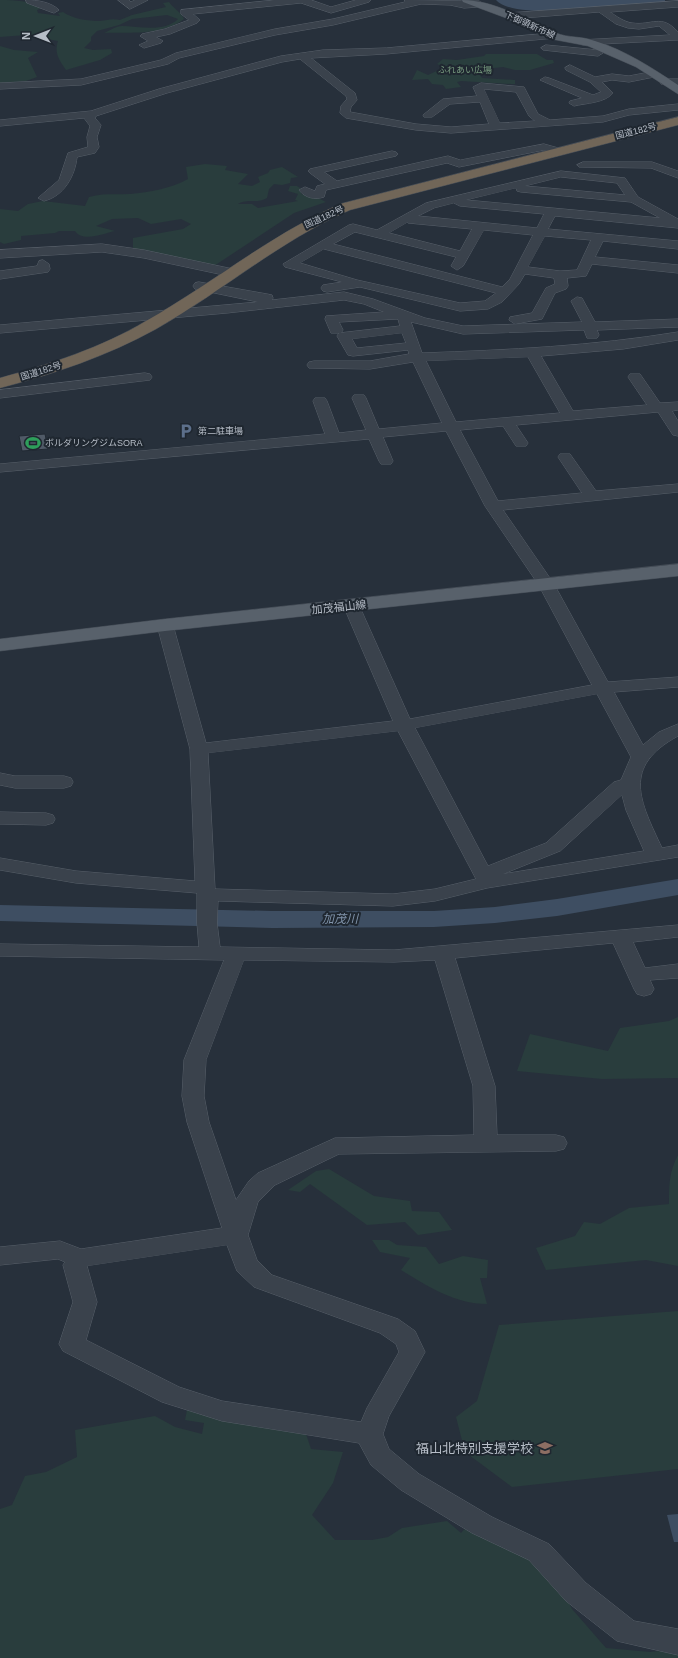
<svg xmlns="http://www.w3.org/2000/svg" width="678" height="1658" font-family="Helvetica,'Noto Sans JP',sans-serif">
<style>
.green{fill:#293d3d}
.water{fill:#3e4e62}
.lines{fill:none;stroke-linecap:round;stroke-linejoin:round}
.river{fill:#3e4e62;fill-rule:evenodd}
.building{fill:#505a67;stroke:#212933}
.minor-casing{stroke:#58606a;stroke-width:1}
.major-casing{stroke:#434b55;stroke-width:1}
.highway-casing{stroke:#454d57;stroke-width:1}
.minor{fill:#3a424c;fill-rule:evenodd}
.major{fill:#58616b;fill-rule:evenodd}
.highway{fill:#716658;fill-rule:evenodd}
.labels{text-anchor:middle;dominant-baseline:central;stroke-width:4;stroke-linejoin:round;paint-order:stroke}
.far-street-label{font-size:9px;fill:#b6bdc7;stroke:#1f2730}
.far-park-label{font-size:9px;fill:#779a7e;stroke:#1f2730}
.far-poi-label{font-size:9px;fill:#b6bdc7;stroke:#1f2730;text-anchor:start}
.street-label{font-size:11px;fill:#b6bdc7;stroke:#1f2730}
.water-label{font-size:12px;font-style:italic;fill:#8194ab;stroke:#1f2730}
.near-poi-label{font-size:13px;fill:#b6bdc7;stroke:#1f2730;text-anchor:end}
</style>
<rect width="100%" height="100%" fill="#27303b"/>
<path class="green" d="M0 0C16 0 29 1 44 7L37 10 38 13 60 16 58 13 63 12C73 19 88 21 100 21 108 20 112 18 120 20L132 15 166 7 163 3 169 2C174 9 180 11 184 19 162 36 130 32 104 33 109 31 116 26 122 26 139 26 164 33 178 19L167 15 132 19 119 25 97 31 91 37V41L84 48 93 50 111 49 112 53 100 60 66 70C59 60 54 53 58 41L26 35 0 37Z
M0 46 14 50 38 52 28 58 37 77 26 81 0 83Z
M486 54H537L547 60H553L554 63 530 70H515L503 67 476 70 482 78 515 80V84H512L461 81 457 82 461 87 446 89 443 85 432 84 428 79 412 80 417 70 428 75 445 67 437 64 443 59 457 60 484 56Z
M205 164 227 166 225 170 248 174 238 184 252 186 260 182 258 177 268 173 270 170 282 167 298 177 291 178 290 183 282 185 274 184 269 189 267 198C258 204 247 198 238 204H252L258 208 298 201 295 200 298 194 288 191 290 186H297L303 190 301 194 314 196 326 202 294 213 214 266 133 253V238L183 229 191 224 181 219 151 224 138 218 112 219 96 226 115 231C104 233 83 243 75 231H59L55 233 21 236V240L4 244 0 242V209L18 211 28 204 43 201 85 206 89 197C103 193 115 195 130 194 150 192 170 189 188 179L186 167Z
M678 1017V1078L602 1079 517 1071 530 1034 608 1051 620 1028 669 1021Z
M678 1155V1266L646 1260 546 1270 536 1248 575 1236 584 1222 600 1224 629 1208 669 1204C669 1185 669 1172 678 1155Z
M329 1169 374 1196 410 1201 412 1211 439 1212 452 1230 418 1235 405 1222 367 1225 310 1184 300 1192 288 1190 316 1171Z
M372 1240H389L397 1245 426 1247 439 1264 463 1256 488 1260 487 1278H480L487 1304C455 1304 427 1286 401 1270L410 1258 380 1252Z
M678 1311V1469L512 1487 465 1452 456 1417 477 1401 499 1325Z
M187 1410 255 1422 306 1434 311 1449 343 1452 333 1483 312 1515 335 1540H372L388 1537 402 1528 447 1521 461 1533 470 1523 554 1573 572 1609 606 1648 650 1652 678 1649V1658H0V1509L12 1505 25 1476 46 1472 77 1457 75 1430 155 1416 175 1427 202 1434 204 1423 185 1420Z"/>
<path class="water" d="M496 0H665V1L662 4C632 6 514 22 496 0Z
M678 1514V1542H674L667 1515Z"/>
<g class="lines">
<path class="river" d="M678 879V895L557 916 495 923 434 927 272 928 0 921V905L272 911H434L495 907 557 899Z"/>
</g>
<path class="building" d="M45 434 48 449 22 451 19 436Z"/>
<g class="lines">
<g class="minor-casing">
<path id="minor" d="M26 0C37 0 51 2 59 10L54 13 51 12 27 3Z
M118 0H129L131 2 135 0H148L130 9Z
M275 0H311L331 7 356 0H371L369 2 331 13 301 3 193 14 200 20 197 23 170 34 156 37 163 41 161 43 144 48 139 45 148 41 140 36 142 34 165 29 189 20 181 14V10Z
M405 0 479 1 484 4 479 7 464 8 450 5 421 4 333 25 275 35 179 58 168 64 81 85 0 89V83L81 79 161 60 176 53 275 29 333 19 405 2Z
M678 1V7L610 12C616 16 624 22 632 23 652 26 661 13 678 32V40L583 45 580 44 578 42 580 40 670 35 659 26 639 29 628 28 616 24 599 12 510 19 505 16 510 13Z
M552 33 557 36 555 38 386 54 311 58 355 93 357 100 351 107 350 112 416 124 451 127 489 124 480 102 450 104 432 117H424L423 115 443 99 477 96 473 87 481 83 524 87 538 114 550 120 603 116 629 109 678 104V110L629 115 603 122 451 133 416 130 346 118 340 113 341 106 347 99 346 96 300 59 282 62 167 93 96 116 95 118 101 125 97 137 99 147 95 153 77 157C75 176 64 196 44 201L38 198 59 180 68 153 88 147 87 137 90 126 84 118 0 126V120L91 111 159 89 281 56 323 50 386 48ZM484 89 516 92 529 116 535 121 500 123Z
M546 45 598 50 603 53 598 56 543 50 541 48Z
M570 65 595 77 612 74 629 76 655 71 660 74 659 76 629 82 612 80 602 82 613 93C605 103 586 103 574 106L569 103 570 101 582 98 540 80 545 77 549 78 593 95 601 92 590 82 566 70 565 68Z
M665 79H678V85L661 84 660 82 661 80Z
M544 144 562 149 564 151 558 154 544 150 459 167 447 163 326 190 324 197C315 200 305 198 299 190L305 187 315 191 317 186 325 184 310 173 308 171 310 169 392 151 396 152 398 154 396 156 324 172 337 181 448 156 460 160Z
M583 162H652L678 171V178L651 168 579 167 577 165Z
M561 171 625 178 638 197 678 219V228L555 216 548 229 678 241V249L603 241 595 257 678 265V273L592 264 586 276 567 278 568 286 566 289 555 293 542 319 515 324 509 320 510 317 532 313 546 288 555 284 554 278 525 274 519 284 502 302 488 309 460 311 360 287 327 292 323 291 321 288 323 285 342 282 285 267 283 264 349 225 353 224 377 230 426 203ZM561 177 617 183 625 195 525 186ZM516 188 517 191 521 192 631 202 660 218 466 200ZM454 203 460 206 544 214 537 228 418 216 434 208ZM408 222V223L472 229 460 251 389 233ZM484 230 533 235 510 279 502 287 333 244 355 232 456 257 451 266 457 270 463 266ZM545 236 591 240 577 270 560 271 528 267ZM324 249 496 293 485 301 460 303 357 280 300 263Z
M102 244 144 250 233 269 239 273 233 277 144 258 102 252 0 258V250Z
M43 260 49 264 50 269 48 272 0 279V271L37 266 39 261Z
M199 282 267 294 272 295 273 298 272 300 344 292 373 299 425 318 463 326 582 322 571 301 577 297 582 298 595 322 678 319V327L597 330 599 335 597 338H587L584 330 463 334 411 322 422 353C508 350 593 346 678 332V340L623 349 541 356 573 411 647 405 628 377 630 374H640L660 403 678 402V410L672 411 678 421V436L673 435 658 412 516 425 528 443 526 446H516L503 426 460 430 498 501 582 493 558 457 560 454H570L596 491 678 484V492L503 510 554 584 608 682 678 677V687L614 692 643 745 659 732 678 724V736C621 767 640 801 662 848L678 845V857L487 888 435 901 393 906 218 901 217 923 220 947 394 950 678 925V937L633 942 645 968 678 964V978L650 980 654 989 651 994 644 996 637 994 634 989 613 943 455 958 495 1086 497 1135H556L564 1137 567 1143 564 1149 556 1151 339 1154 275 1185 258 1202 248 1235 257 1260 272 1275 398 1319 415 1331 425 1352 389 1416 383 1434 389 1449 419 1474 492 1517 549 1544 586 1583 634 1621 678 1629V1655L617 1641 566 1601 529 1560 472 1533 401 1490 371 1465 359 1443 222 1421 162 1402 63 1351 59 1344 73 1302 63 1265 65 1262 58 1259 0 1265V1247L60 1241 81 1249 222 1228 187 1122 182 1096 184 1060 224 960 0 956V944L199 947 197 923V893L76 883 0 870V858L76 871 195 881 190 749 157 625 159 621 165 620 171 621 173 625 206 743 393 721 343 605 345 602 351 600 357 602 359 605 410 719 592 685 538 584 485 506 446 431 383 437 393 461 391 464H381L379 461 369 439 0 472V464L325 434 313 401 315 398H325L327 401 339 433 366 430 352 398 354 395H364L366 398 379 429 442 423 413 362 370 369 309 368 307 365 309 362 314 361H370L409 354 408 350 353 356 348 355 337 336 339 333 400 326 398 319 339 322 343 330 341 333H331L325 319 326 316 384 312 364 304 344 300 227 313 0 333V325L258 302 195 289 193 286 195 283ZM402 333 406 343 357 348 352 339ZM528 357 560 413 456 422 426 361ZM597 694 631 757 621 780 614 782 546 843 488 866 415 728ZM398 731 476 879 435 889 393 894 215 889 208 753ZM622 795 626 810 644 851 503 874 560 851ZM244 960 394 962 435 960 473 1086 474 1135 335 1138 258 1173 249 1181 236 1200 209 1122 204 1096 206 1060ZM227 1245 237 1271 254 1287 380 1333 396 1344 399 1352 367 1408 361 1422 222 1401 179 1387 86 1340 97 1302 87 1266Z
M145 373 150 374 152 377 150 380 0 398V390Z
M0 773 15 776H64L71 778 73 782 71 786 64 788H15L0 785Z
M0 812 46 813 53 815 55 819 53 823 46 825 0 824Z"/>
</g>
<g class="major-casing">
<path id="major" d="M462 0C495 0 526 20 556 33 568 38 582 36 595 41 625 50 652 68 678 85V94L636 67 588 46 551 39 506 18 463 2Z
M678 564V576L165 631 0 651V639L165 619Z"/>
</g>
<g class="highway-casing">
<path id="highway" d="M678 117V125L350 210C279 241 223 291 156 329 107 356 54 374 0 388V378C50 364 101 348 146 321 212 284 270 235 340 204Z"/>
</g>
<use href="#minor" class="minor"/>
<use href="#major" class="major"/>
<use href="#highway" class="highway"/>
</g>
<defs>
<g id="parking-bare" transform="scale(1.2)"><path d="M-3.5-5.5H1a3.5 3.5 0 0 1 0 7H-1V5.5H-3.5ZM-1-3.4V-.6H.8a1.4 1.4 0 0 0 0-2.8Z" fill="#5c6f8a" stroke="#1f2730" stroke-width="2.5" paint-order="stroke"/></g>
<g id="stadium-bare" transform="scale(1.2)"><path d="M0-5a6.5 5 0 1 0 0 10a6.5 5 0 1 0 0-10ZM-3.5-1.8h7v3.6h-7Z" fill="#2e9e5b" stroke="#1f2730" stroke-width="2.5" paint-order="stroke"/></g>
<g id="school-bare" transform="scale(1.2)"><path d="M0-5L7-2L0 1L-7-2ZM-4 1L0 2.5L4 1V4Q0 6-4 4Z" fill="#8d6e63" stroke="#1f2730" stroke-width="2.5" paint-order="stroke"/></g>
</defs>
<g fill-rule="evenodd">
<use href="#parking-bare" x="186" y="431"/>
<use href="#stadium-bare" x="33" y="443"/>
<use href="#school-bare" x="545" y="1448"/>
</g>
<g class="labels">
<g class="far-street-label">
<text transform="translate(530 25) rotate(24)">下御領新市線</text>
<text transform="translate(636 131) rotate(-14)">国道182号</text>
<text transform="translate(324 217) rotate(-24)">国道182号</text>
<text transform="translate(41 371) rotate(-17)">国道182号</text>
</g>
<g class="far-park-label">
<text x="465" y="70">ふれあい広場</text>
</g>
<g class="far-poi-label">
<text x="198" y="431">第二駐車場</text>
<text x="45" y="443">ボルダリングジムSORA</text>
</g>
<g class="street-label">
<text transform="translate(339 607) rotate(-6)">加茂福山線</text>
</g>
<g class="water-label">
<text x="340" y="919">加茂川</text>
</g>
<g class="near-poi-label">
<text x="533" y="1448">福山北特別支援学校</text>
</g>
</g>
<g transform="translate(36 36) rotate(270)" stroke="#1f2730" stroke-width="3" paint-order="stroke">
<path d="M0-3L7 15L0 10L-7 15Z" fill="#b6bdc7"/>
<text y="-6" font-size="11" font-weight="bold" text-anchor="middle" fill="#b6bdc7">N</text>
</g>
</svg>
